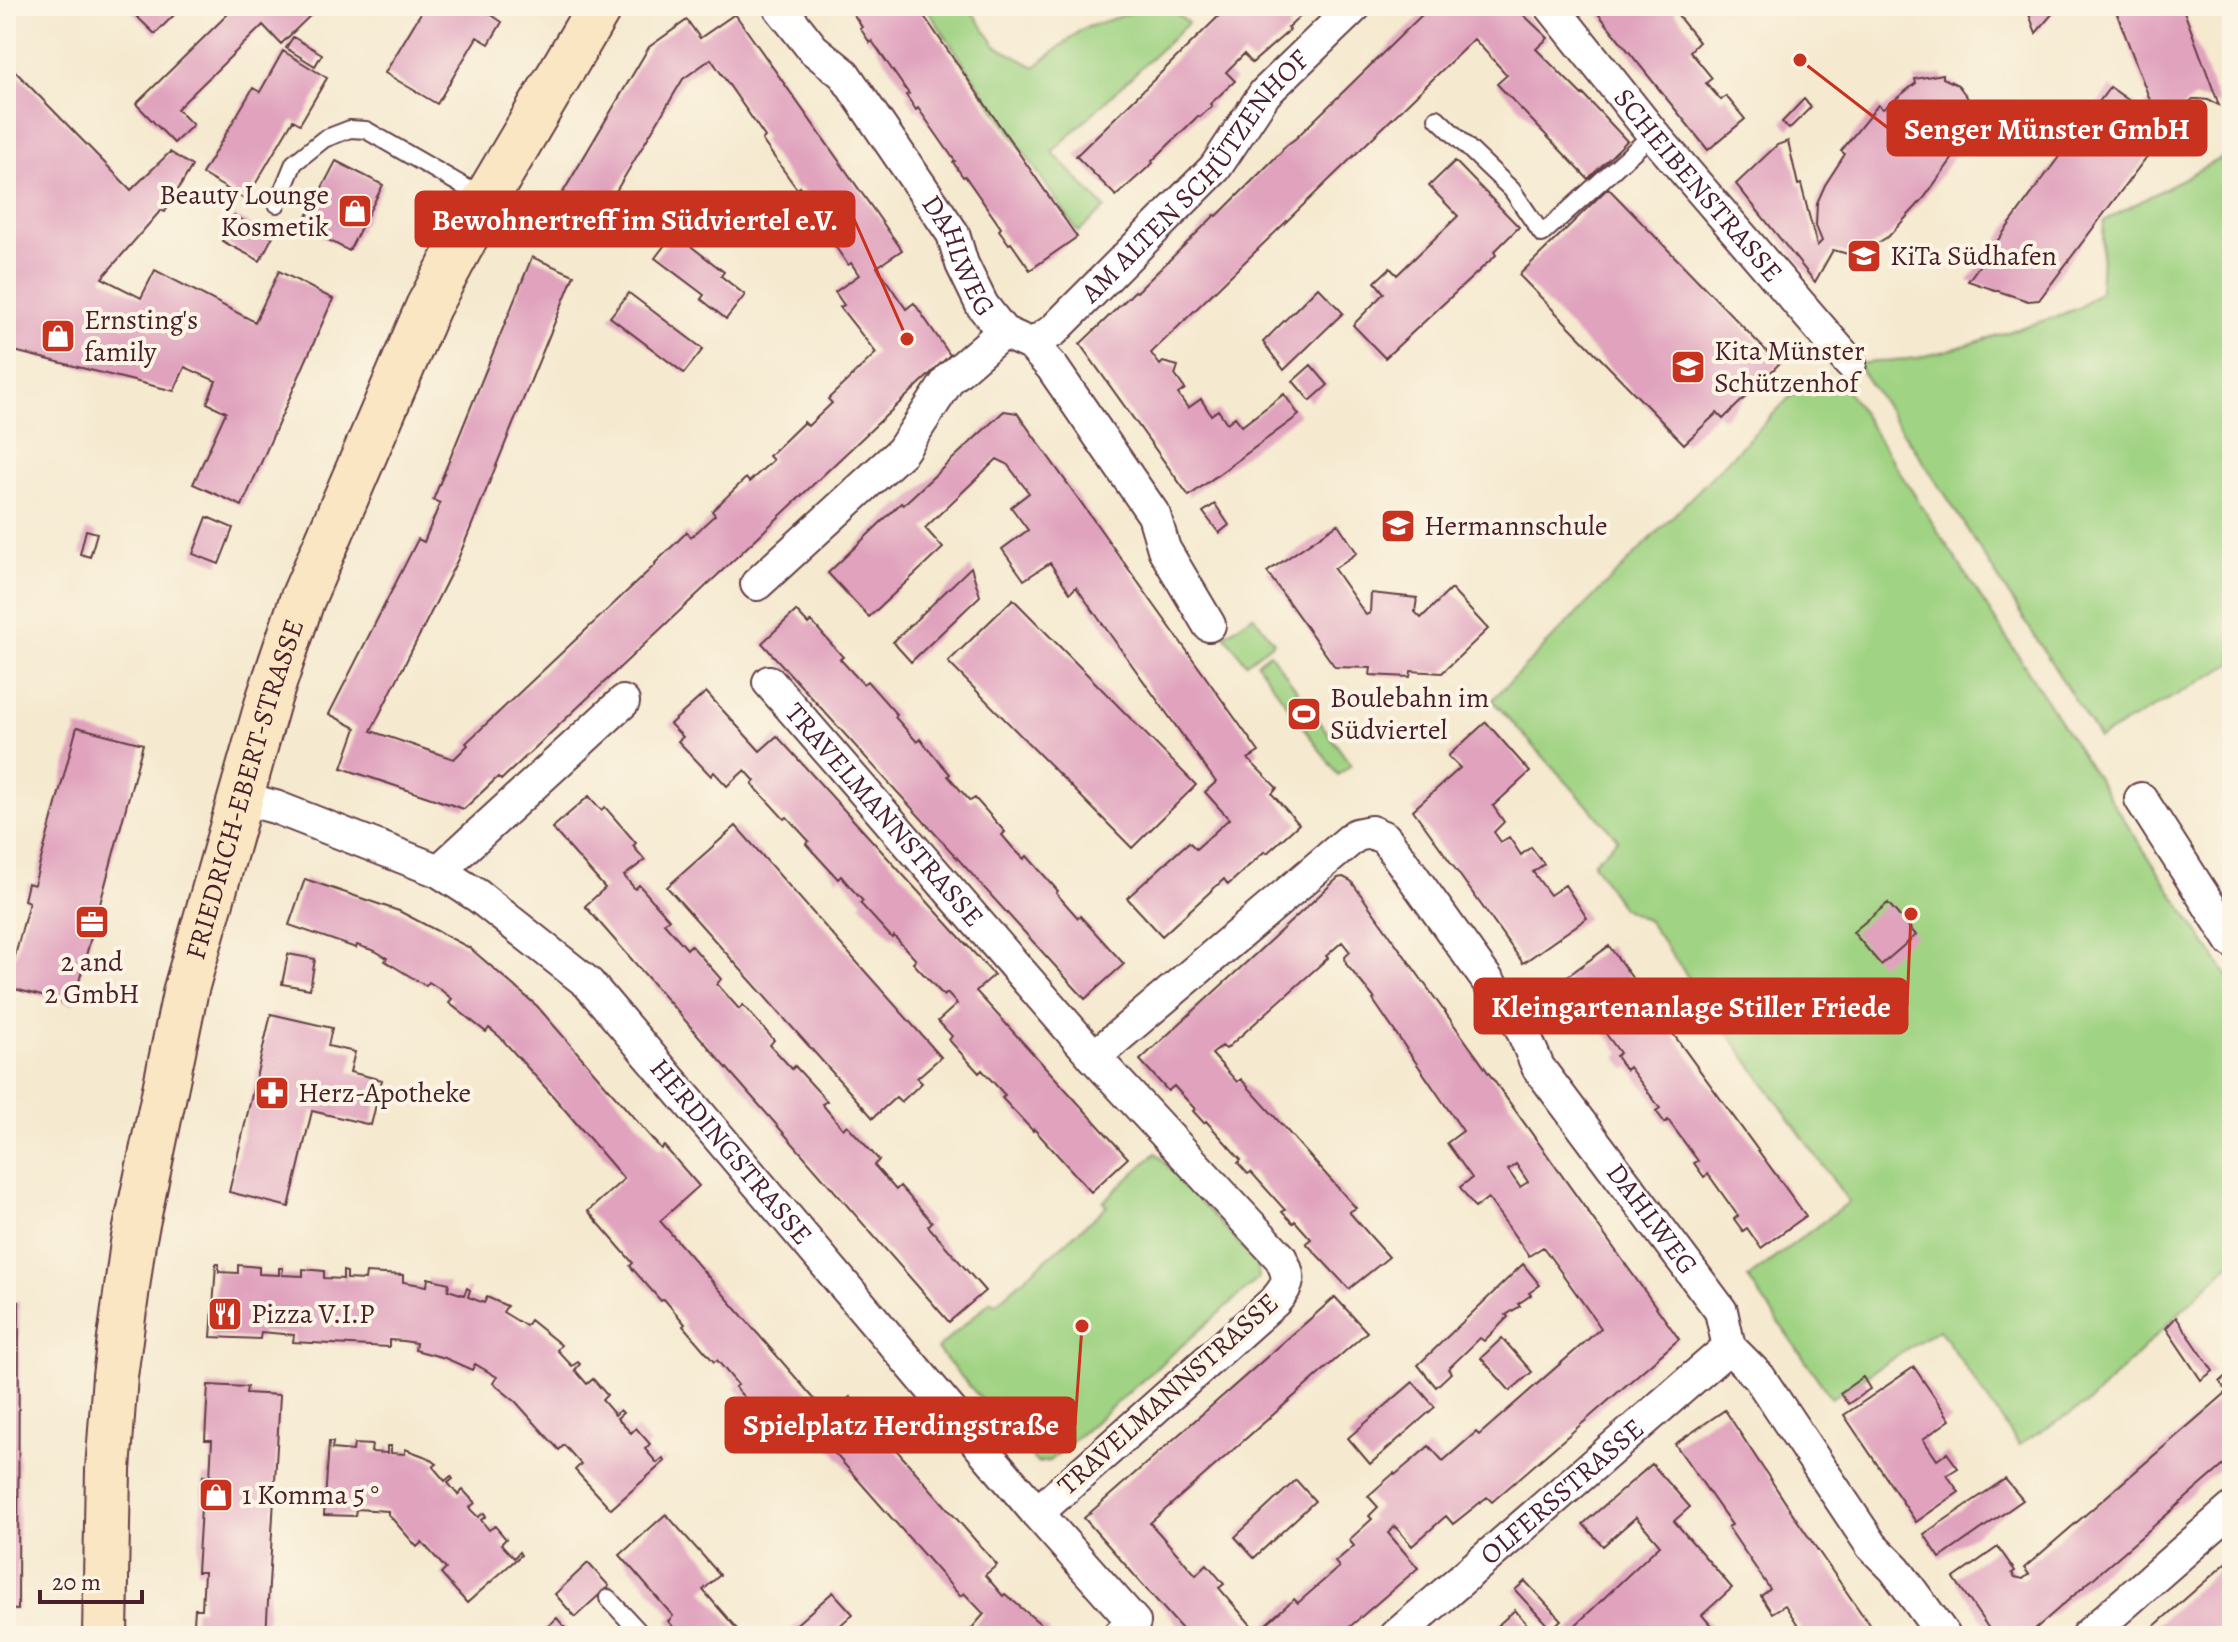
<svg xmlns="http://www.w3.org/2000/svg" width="2238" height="1642" font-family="Alegreya,serif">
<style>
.green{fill:#a0d383;stroke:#757957;stroke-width:2}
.building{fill:#e0a2bd;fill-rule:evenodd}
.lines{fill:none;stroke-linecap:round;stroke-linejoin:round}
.lane-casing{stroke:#643d44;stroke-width:20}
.street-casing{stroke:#643d44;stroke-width:36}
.secondary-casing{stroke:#643d44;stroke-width:48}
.lane{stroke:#fff;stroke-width:16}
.street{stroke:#fff;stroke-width:32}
.secondary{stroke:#fbe6c4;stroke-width:44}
.labels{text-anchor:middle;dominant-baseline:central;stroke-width:8;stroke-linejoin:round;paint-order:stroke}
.street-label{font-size:28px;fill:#4a1f2b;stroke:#fcf5e5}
.poi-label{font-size:28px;fill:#4a1f2b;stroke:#fcf5e5;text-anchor:start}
.leader{fill:none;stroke:#c8321e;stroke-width:3}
.callout-dot{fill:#c8321e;stroke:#fcf5e5;stroke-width:3}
.callout{fill:#c8321e;stroke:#c8321e;stroke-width:3}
.callout-label{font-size:30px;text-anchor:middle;font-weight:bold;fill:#fff}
</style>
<rect width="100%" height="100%" fill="#fcf5e5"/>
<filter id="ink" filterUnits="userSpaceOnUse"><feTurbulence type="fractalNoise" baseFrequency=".0125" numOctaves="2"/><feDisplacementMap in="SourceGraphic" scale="16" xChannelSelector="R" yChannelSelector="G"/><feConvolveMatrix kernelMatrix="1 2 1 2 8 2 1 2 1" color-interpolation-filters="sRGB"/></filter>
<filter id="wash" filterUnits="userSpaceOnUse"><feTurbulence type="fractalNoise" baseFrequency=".006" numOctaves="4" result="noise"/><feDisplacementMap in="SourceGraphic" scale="32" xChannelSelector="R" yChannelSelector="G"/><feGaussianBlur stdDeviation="1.8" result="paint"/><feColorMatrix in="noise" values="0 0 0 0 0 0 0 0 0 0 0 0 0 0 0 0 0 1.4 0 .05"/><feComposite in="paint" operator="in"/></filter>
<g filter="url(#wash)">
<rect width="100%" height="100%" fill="#f5e9cf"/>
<path class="green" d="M925 6H968L996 46 1035 67 1082 29 1151 6H1167L1188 23 1052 152 1105 208 1078 232Z
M2232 152V664L2099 738 1943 491 1857 364 1917 358 1957 348 2055 317 2080 307 2100 292 2104 221Z
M1829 385 1847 390 2120 814 2232 983V1261L2088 1403 2019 1445 1939 1329 1831 1398 1748 1278 1849 1202 1648 921 1622 908 1593 863 1618 839 1492 700 1795 392Z
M1253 615 1274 642 1246 663 1225 635Z
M1270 653 1351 765 1338 775 1257 663Z
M1156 1153 1257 1264 1259 1278 1050 1461 1037 1463 937 1349 991 1301 995 1304 1107 1206 1103 1202Z"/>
<g id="blocks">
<path class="building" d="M130 6H183L155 34 128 8Z
M236 6H320L281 44 263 25 177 109 193 125 174 143 136 104Z
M425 6H494L490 14 502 22 489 44 477 37 437 104 385 73Z
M848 6H917L1077 237 1030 270 1011 243 1009 244 999 230 1001 228 965 176 963 177 953 162 955 161 918 108 916 110 906 95 909 94 872 41 870 43 860 28 862 27Z
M1229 6H1311L1288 28 1290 30 1252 63 1244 54 1226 72 1235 81 1210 104 1212 106 1200 117 1198 116 1152 161 1153 163 1116 196 1076 156Z
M1431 6H1514L1548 38 1536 49 1582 95 1583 94 1627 141 1588 179 1497 84 1507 75 1474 39 1151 353 1160 365 1163 362 1178 366 1175 375 1185 389 1178 394 1188 408 1201 399 1211 415 1218 410 1227 423 1235 417 1242 426 1284 394 1299 415 1189 496 1080 344 1135 291 1137 292 1215 215 1217 216 1282 151 1283 148 1296 138Z
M1592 6H1670L1699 42 1690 51 1712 78 1706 83 1721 100 1726 96 1745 119 1708 150Z
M2026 6H2059L2036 33Z
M2114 6H2182L2219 105 2208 100 2198 99H2193L2185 106 2039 300 2028 301 1968 281 2110 87 2142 110 2150 100Z
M735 14 902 250 877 267 906 309 914 303 950 355 501 780 498 777 464 809 342 768 356 728 329 714 418 539 424 542 440 503 433 500 532 257 574 275 458 559 371 731 454 759 468 745 466 743 656 564 655 563 687 532 691 537 715 515 712 511 746 478 749 482 773 460 769 456 804 422 808 426 832 403 828 399 876 353 840 307 844 305 835 292 859 275 851 263 848 265 814 215 817 213 800 187 797 189 762 140 765 137 711 59 683 79 588 238 549 216 649 47 687 20 700 38Z
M293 37 322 54 315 66 286 48Z
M283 51 327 78 300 124 293 120 246 200 202 174 253 88 260 92Z
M6 62 131 190 170 152 192 166 165 212 161 210 102 278 141 298 155 270 255 322 279 271 333 299 242 506 193 484 226 412 207 403 216 381 185 367 174 391 6 349Z
M1943 74V78L1958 85 1967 97 1972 111 1971 123 1981 130 1970 145 1965 141 1924 198 1889 236 1863 252 1848 254 1833 250 1815 282 1736 184 1777 145 1788 141 1798 185 1801 184 1817 246 1822 241 1816 226 1817 203 1825 185 1845 154 1841 151 1878 105 1883 109 1916 83 1915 79Z
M1804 99 1811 107 1789 129 1782 122Z
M336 161 383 185 349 251 302 226Z
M1455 161 1519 227 1494 252 1496 255 1385 358 1353 325 1384 293 1375 282 1390 268 1397 275 1458 216 1429 186Z
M1608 188 1779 364 1723 419 1717 413 1684 444 1519 275Z
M234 216 273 236 260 261 222 241Z
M674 233 724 272 721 276 745 295 726 319 701 299 704 295 655 258Z
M1318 287 1343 313 1284 370 1263 342Z
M629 293 703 349 684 373 610 317Z
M1311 365 1328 385 1310 401 1293 381Z
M1004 411 1017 413 1115 550 1259 752 1248 759 1277 788 1272 794 1299 824 1267 853 1265 851 1228 885 1224 879 1162 936 1127 898 1189 842 1196 849 1229 819 1205 792 1216 782 1076 587 1070 593 1050 563 1024 580 1002 549 1028 530 1011 507 1029 493 1007 464 997 459 925 528 943 548 869 617 828 573 901 503 903 505Z
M1215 504 1229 525 1219 533 1203 512Z
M207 517 233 528 219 564 193 554Z
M1338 524 1357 553 1334 569 1366 615 1370 613 1371 593 1417 598 1415 612 1421 618 1451 589 1488 629 1442 673 1411 671 1410 677 1370 675 1371 668 1335 667 1267 572Z
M86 530 97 533 90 557 80 554Z
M971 567 980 596 911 662 893 642Z
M1013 599 1196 785 1132 848 948 662Z
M796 611 808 624 811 621 843 657 840 659 851 671 863 684 867 681 897 715 895 717 917 742 920 739 950 774 948 776 970 801 975 798 1005 832 1002 835 1013 848 1024 859 1027 856 1058 891 1056 893 1078 918 1080 916 1124 964 1085 999 762 643Z
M706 692 760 751 777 736 994 975 976 991 1128 1158 1091 1192 1034 1129 1033 1131 1002 1098 1005 1095 982 1070 979 1073 949 1040 952 1036 938 1021 957 1004 947 993 944 996 913 963 916 960 894 936 892 938 860 903 863 901 851 888 841 876 838 879 806 844 809 841 797 828 787 817 784 819 752 784 755 781 745 770 727 786 714 772 711 776 678 741 683 737 670 724Z
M1486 722 1530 772 1493 806 1504 822 1494 832 1501 842 1509 837 1521 855 1531 847 1544 864 1533 872 1550 895 1565 885 1587 918 1523 963 1413 810 1460 768 1448 756Z
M77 727 143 744 73 1004 7 987 29 902 24 900 28 883 34 885Z
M589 796 601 810 605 807 636 843 633 846 645 860 624 876 635 889 639 885 669 919 664 923 687 949 691 945 721 979 717 984 739 1009 743 1005 774 1040 770 1045 792 1069 795 1066 827 1101 822 1104 843 1129 847 1125 879 1160 874 1165 896 1190 900 1186 932 1222 928 1226 985 1291 949 1322 585 906 605 888 552 828Z
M736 826 941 1057 917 1078 922 1083 901 1102 896 1097 873 1118 667 887Z
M1343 877 1351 881 1679 1339 1492 1502 1487 1497 1453 1524 1446 1516 1412 1546 1395 1526 1388 1533 1418 1568 1339 1636H1188L1084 1518 1335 1297 1367 1332 1150 1523 1196 1575 1207 1564 1224 1584 1219 1588 1257 1632 1294 1599 1298 1603 1339 1567 1335 1562 1354 1546 1349 1540 1372 1519 1369 1516 1378 1507 1368 1496 1394 1473 1395 1475 1429 1446 1443 1461 1476 1432 1479 1435 1601 1328 1543 1247 1529 1256 1488 1198 1475 1208 1460 1187 1472 1178 1447 1143 1463 1131 1373 1000 1375 999 1346 964 1345 957 1350 952 1342 942 1326 956 1328 958 1226 1049 1222 1046 1212 1054 1237 1082 1241 1079 1356 1208 1349 1212 1389 1257 1349 1289 1306 1243 1311 1239 1295 1221 1293 1223 1282 1212 1285 1210 1251 1172 1248 1174 1238 1163 1241 1160 1206 1121 1204 1123 1193 1111 1195 1109 1174 1086 1168 1091 1140 1060 1311 903 1338 878ZM1516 1164 1528 1182 1520 1187 1508 1170Z
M305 879 399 911 470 948 537 1006 661 1149 664 1146 699 1186 660 1221 829 1416 850 1397 997 1565 985 1575 1003 1596 1005 1594 1050 1632 1046 1636H965L984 1614 964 1593 960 1596 802 1416 781 1434 770 1421 767 1424 735 1387 738 1385 717 1360 714 1362 683 1326 685 1324 664 1299 661 1301 630 1266 633 1263 588 1211 624 1179 553 1096 500 1037 489 1028 486 1032 449 1003 452 999 441 990 429 982 426 986 385 961 387 958 375 951 357 945 356 948 289 925Z
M1888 903 1916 935 1881 965 1853 932Z
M1609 946 1806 1216 1761 1248 1747 1228 1743 1231 1734 1219 1738 1216 1708 1174 1704 1177 1694 1163 1698 1161 1668 1120 1665 1123 1656 1111 1660 1108 1629 1067 1626 1070 1616 1056 1620 1053 1590 1012 1586 1014 1577 1002 1581 999 1565 978Z
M288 954 315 959 310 989 282 984Z
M271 1014 332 1028 328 1046 355 1052 350 1072 382 1080 371 1125 312 1111 289 1207 229 1192Z
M216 1264H219V1272L238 1273V1265L259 1267V1274L279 1275V1268H283L282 1275 303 1276V1269L324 1271V1278L343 1279V1271L347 1272V1279L365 1280 366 1273 403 1275V1282L427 1286 428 1278 449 1283 448 1290 464 1295 467 1288 470 1290 468 1297 484 1303 487 1297 507 1306 503 1312 526 1326 530 1320 561 1345 557 1350 572 1366 578 1362 580 1364 575 1370 587 1384 593 1379 607 1395 602 1400 615 1415 620 1410 623 1413 617 1418 631 1433 636 1428 650 1444 645 1449 657 1463 663 1458 665 1461 611 1509 575 1470 581 1464 564 1445 559 1450 516 1402 493 1383 497 1377 475 1364 472 1370 445 1358 415 1350 416 1343 403 1341 389 1340V1347L293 1342 294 1335 261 1332 260 1339 211 1337Z
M1523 1264 1540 1285 1529 1293 1531 1295 1518 1304 1520 1306 1506 1315 1508 1317 1484 1341 1480 1338 1448 1369 1451 1373 1436 1387 1418 1365Z
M6 1302H19L18 1610 6 1609Z
M2176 1317 2213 1371 2201 1380 2166 1328Z
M1502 1338 1532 1372 1510 1391 1481 1358Z
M1914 1367 1950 1420 1923 1439 1937 1460 1947 1453 1958 1468 1947 1475 1959 1492 1916 1522 1844 1415Z
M2232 1371V1458L2027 1636H1994L1954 1578 1998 1547 2015 1571 2012 1573 2015 1577 2023 1579 2029 1574 2024 1568 2227 1392 2220 1382Z
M1863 1377 1870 1389 1848 1404 1840 1393Z
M1413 1382 1435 1407 1370 1464 1348 1438Z
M208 1385 247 1387 246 1393 280 1395 266 1636H193L195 1609H202L204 1572H197L203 1476 210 1477 212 1440H205Z
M1725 1410 1799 1523 1877 1636H1805L1785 1605 1772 1613 1761 1596 1770 1589 1728 1527 1732 1525 1675 1444Z
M329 1442H333L332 1449 353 1451 354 1444 372 1445 371 1452 387 1453V1446H391V1453L405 1454V1449L429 1458 437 1464 433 1467 445 1481 451 1476 453 1479 448 1483 458 1495 463 1490 475 1503 469 1508 478 1517 484 1513 486 1516 481 1520 489 1530 495 1526 506 1539 501 1544 514 1558 519 1552 521 1555 467 1603 441 1574 446 1569 422 1542 417 1547 388 1514V1511L356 1509 355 1516 324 1515Z
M1652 1464 1690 1507 1674 1521 1732 1588 1702 1615 1720 1636H1564L1660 1545 1636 1517 1603 1546 1583 1524Z
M2005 1479 2023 1500 1940 1558 1924 1534Z
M1296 1480 1315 1501 1254 1558 1235 1537Z
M666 1514 720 1575 703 1590 743 1636H681L668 1621 673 1616 620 1555Z
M2232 1558V1636H2143L2193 1592Z
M588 1563 609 1586 575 1617 555 1594Z
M1525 1581 1561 1620 1551 1629 1515 1590Z
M833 1592 853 1614 828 1636H783Z
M1515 1610 1537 1636H1486Z
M557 1618 572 1636H537Z"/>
</g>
</g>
<g filter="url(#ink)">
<use href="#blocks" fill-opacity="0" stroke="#643d44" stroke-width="2"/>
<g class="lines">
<g class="lane-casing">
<path id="lane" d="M1437 118 1512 190 1542 234 1653 134
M277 204 294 163 324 139 350 129 366 130 484 198
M608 1598 643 1636"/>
</g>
<g class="street-casing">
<g id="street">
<path id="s1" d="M779 6 813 49 844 74 953 234 962 264 982 305 1003 332 1032 345 1052 367 1154 515 1164 549 1209 625"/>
<path id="s2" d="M1551 6 1653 134 1850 363"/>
<path id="s3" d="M1032 345 1054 330 1215 168 1265 93 1355 6"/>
<path d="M757 584 902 451 949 379 1003 332"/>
<path id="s4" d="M769 682 1094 1057 1280 1257C1291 1277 1290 1284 1275 1301L1037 1513"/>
<path id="s5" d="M240 798 275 807 439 871 478 896 588 983 1037 1513 1134 1622 1119 1636"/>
<path d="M2141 799 2232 941"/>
<path d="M439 871 623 702"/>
<path id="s6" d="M1094 1057 1356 835 1371 832 1385 838 1521 1027 1538 1067 1721 1311 1729 1347 1759 1377 1872 1546 1895 1569 1944 1636"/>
<path id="s7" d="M1396 1636 1729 1347"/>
<path d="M2087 1636 2232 1509"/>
</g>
</g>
<g class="secondary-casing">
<g id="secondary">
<path id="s8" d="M105 1636 108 1470 115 1376 133 1243 186 989 269 698 302 600 428 307 486 199 600 6"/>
</g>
</g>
<use href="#lane" class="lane"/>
<use href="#street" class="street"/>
<use href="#secondary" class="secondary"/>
</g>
</g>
<defs>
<g id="shop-square" transform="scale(1.8)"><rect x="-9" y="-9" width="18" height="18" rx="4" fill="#c8321e" stroke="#fcf5e5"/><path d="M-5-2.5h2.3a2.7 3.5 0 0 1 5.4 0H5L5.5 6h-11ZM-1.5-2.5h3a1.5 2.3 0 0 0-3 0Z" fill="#fff"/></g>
<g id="school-square" transform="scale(1.8)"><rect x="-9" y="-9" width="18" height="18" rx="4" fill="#c8321e" stroke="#fcf5e5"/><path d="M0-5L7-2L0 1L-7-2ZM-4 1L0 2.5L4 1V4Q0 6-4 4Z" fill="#fff"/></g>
<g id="stadium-square" transform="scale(1.8)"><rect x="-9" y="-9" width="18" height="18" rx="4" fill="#c8321e" stroke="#fcf5e5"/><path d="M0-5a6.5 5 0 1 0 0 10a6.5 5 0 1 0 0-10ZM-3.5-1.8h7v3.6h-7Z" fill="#fff"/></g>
<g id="office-square" transform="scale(1.8)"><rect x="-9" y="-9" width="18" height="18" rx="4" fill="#c8321e" stroke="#fcf5e5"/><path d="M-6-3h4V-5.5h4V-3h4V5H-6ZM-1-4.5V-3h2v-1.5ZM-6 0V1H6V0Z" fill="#fff"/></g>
<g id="pharmacy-square" transform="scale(1.8)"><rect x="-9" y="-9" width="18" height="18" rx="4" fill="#c8321e" stroke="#fcf5e5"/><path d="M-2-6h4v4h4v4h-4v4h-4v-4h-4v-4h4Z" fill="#fff"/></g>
<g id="restaurant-square" transform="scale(1.8)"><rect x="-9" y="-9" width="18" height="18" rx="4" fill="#c8321e" stroke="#fcf5e5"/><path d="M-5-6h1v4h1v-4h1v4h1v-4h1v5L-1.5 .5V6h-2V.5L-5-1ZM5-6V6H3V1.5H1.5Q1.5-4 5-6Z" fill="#fff"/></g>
</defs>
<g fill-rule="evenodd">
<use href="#shop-square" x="355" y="211"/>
<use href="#school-square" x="1864" y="256"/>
<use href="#shop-square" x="58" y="336"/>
<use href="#school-square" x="1688" y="367"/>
<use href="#school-square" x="1398" y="526"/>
<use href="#stadium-square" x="1304" y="714"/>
<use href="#office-square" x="92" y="922"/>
<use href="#pharmacy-square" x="272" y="1093"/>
<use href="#restaurant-square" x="225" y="1314"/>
<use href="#shop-square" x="216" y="1495"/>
</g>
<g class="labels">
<g class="street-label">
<text stroke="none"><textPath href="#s3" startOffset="236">AM ALTEN SCHÜTZENHOF</textPath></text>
<text stroke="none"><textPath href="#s2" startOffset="232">SCHEIBENSTRASSE</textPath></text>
<text stroke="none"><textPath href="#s1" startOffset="310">DAHLWEG</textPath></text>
<text stroke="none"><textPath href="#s8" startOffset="862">FRIEDRICH-EBERT-STRASSE</textPath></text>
<text stroke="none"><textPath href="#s4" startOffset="176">TRAVELMANNSTRASSE</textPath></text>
<text stroke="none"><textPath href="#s5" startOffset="620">HERDINGSTRASSE</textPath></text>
<text stroke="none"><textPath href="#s6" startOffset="840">DAHLWEG</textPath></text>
<text transform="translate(1168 1394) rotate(-42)">TRAVELMANNSTRASSE</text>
<text stroke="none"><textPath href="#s7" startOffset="220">OLFERSSTRASSE</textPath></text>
</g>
<g class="poi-label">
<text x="329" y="195" text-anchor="end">Beauty Lounge<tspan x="329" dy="32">Kosmetik</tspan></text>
<text x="1890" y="256">KiTa Südhafen</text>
<text x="84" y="320">Ernsting's<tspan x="84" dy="32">family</tspan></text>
<text x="1714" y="351">Kita Münster<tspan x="1714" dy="32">Schützenhof</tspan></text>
<text x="1424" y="526">Hermannschule</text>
<text x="1330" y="698">Boulebahn im<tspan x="1330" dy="32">Südviertel</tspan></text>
<text x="92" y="962" text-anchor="middle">2 and<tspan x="92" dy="32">2 GmbH</tspan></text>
<text x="298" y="1093">Herz-Apotheke</text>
<text x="251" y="1314">Pizza V.I.P</text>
<text x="242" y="1495">1 Komma 5 °</text>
</g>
</g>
<path class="leader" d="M1800 60L1888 128M907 339L854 219M1911 914L1907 1006M1082 1326L1075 1425"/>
<g class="callout-dot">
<circle cx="1800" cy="60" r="8"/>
<circle cx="907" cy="339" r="8"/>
<circle cx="1911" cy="914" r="8"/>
<circle cx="1082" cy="1326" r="8"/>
</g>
<g class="callout">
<rect x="1888" y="101" width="318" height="54" rx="8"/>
<rect x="416" y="192" width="438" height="54" rx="8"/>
<rect x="1475" y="979" width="432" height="54" rx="8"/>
<rect x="726" y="1398" width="349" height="54" rx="8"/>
</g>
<g class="callout-label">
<text x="2047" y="139">Senger Münster GmbH</text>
<text x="635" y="230">Bewohnertreff im Südviertel e.V.</text>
<text x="1691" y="1017">Kleingartenanlage Stiller Friede</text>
<text x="901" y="1435">Spielplatz Herdingstraße</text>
</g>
<rect width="2238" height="1642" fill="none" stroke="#fcf5e5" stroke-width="32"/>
<path d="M40 1590v12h102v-12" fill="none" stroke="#4a1f2b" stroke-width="4"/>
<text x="52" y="1590" font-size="24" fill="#4a1f2b" stroke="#fcf5e5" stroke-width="6" paint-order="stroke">20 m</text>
</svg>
